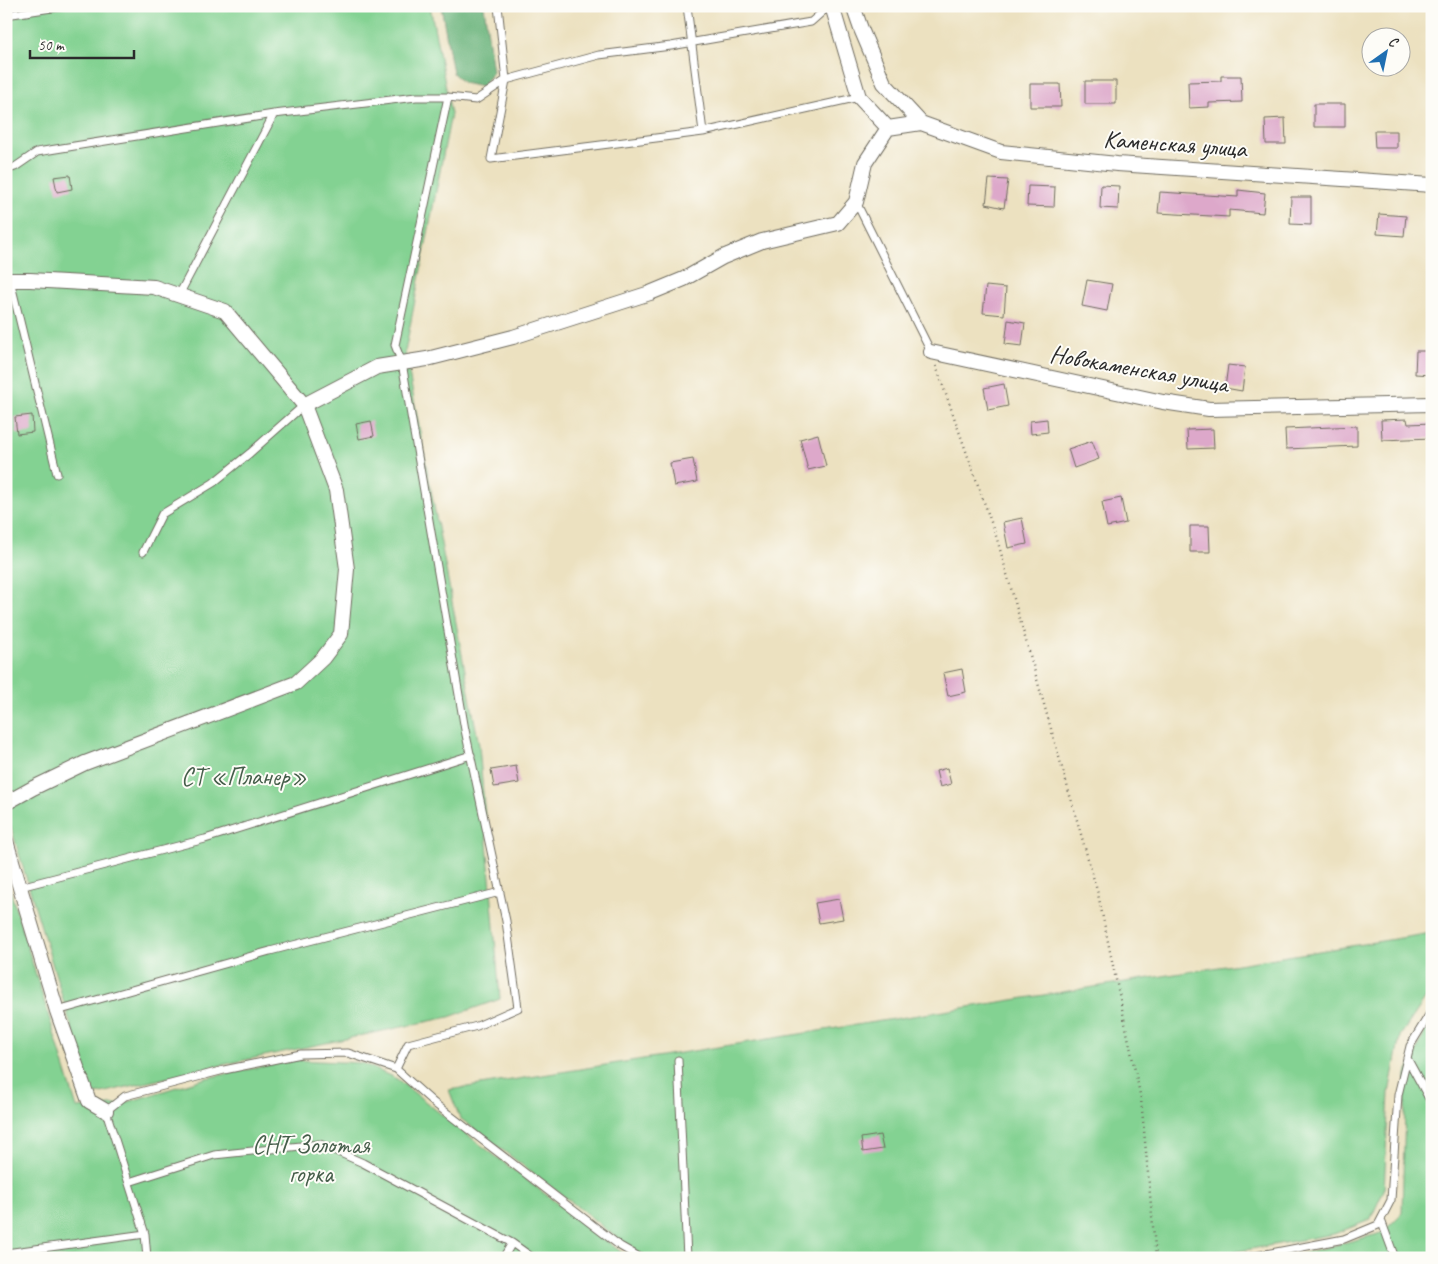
<svg xmlns="http://www.w3.org/2000/svg" width="1438" height="1264" font-family="Caveat,sans-serif">
<style>
.green{fill:#83d292;stroke:#577e5e}
.forest{fill:#6ab47c;stroke:#4a7054}
.building{fill:#dda8ca}
.lines{fill:none;stroke-linecap:round;stroke-linejoin:round}
.lane-casing{stroke:#6f6b5f;stroke-width:9}
.street-casing{stroke:#6f6b5f;stroke-width:16}
.path{stroke:#6f6b5f;stroke-width:2.5;stroke-dasharray:1 4;stroke-linecap:butt}
.lane{stroke:#fff;stroke-width:7}
.street{stroke:#fff;stroke-width:14}
.labels{text-anchor:middle;dominant-baseline:central;stroke-width:4;stroke-linejoin:round;paint-order:stroke}
.street-label{font-size:25px;fill:#2b2b2b;stroke:#fdfcf7}
.park-label{font-size:25px;fill:#455d4a;stroke:#fdfcf7}
</style>
<rect width="100%" height="100%" fill="#fdfcf7"/>
<filter id="ink" filterUnits="userSpaceOnUse"><feTurbulence type="fractalNoise" baseFrequency=".02" numOctaves="2"/><feDisplacementMap in="SourceGraphic" scale="10" xChannelSelector="R" yChannelSelector="G"/><feConvolveMatrix kernelMatrix="1 2 1 2 8 2 1 2 1" color-interpolation-filters="sRGB"/></filter>
<filter id="wash" filterUnits="userSpaceOnUse"><feTurbulence type="fractalNoise" baseFrequency=".0096" numOctaves="4" result="noise"/><feDisplacementMap in="SourceGraphic" scale="20" xChannelSelector="R" yChannelSelector="G"/><feGaussianBlur stdDeviation="1.12" result="paint"/><feColorMatrix in="noise" values="0 0 0 0 0 0 0 0 0 0 0 0 0 0 0 0 0 1.4 0 .05"/><feComposite in="paint" operator="in"/></filter>
<g filter="url(#wash)">
<rect width="100%" height="100%" fill="#ece1c0"/>
<path class="green" d="M6 6H430L451 114 405 352 479 745 500 999 449 1017 231 1063 92 1095 6 811Z
M6 877 77 1108 121 1104 206 1078 295 1060 362 1063 397 1079 456 1126 629 1258H6Z
M1432 933V989L1400 1036 1389 1093 1384 1190 1370 1220 1334 1234 1201 1258H650L639 1256 582 1210 460 1118 449 1090Z
M1432 1016V1258H1285L1382 1233 1402 1213 1406 1075Z"/>
<path class="forest" d="M441 6H484L493 72 482 87 463 83 453 73Z"/>
<g id="blocks">
<path class="building" d="M1221 76H1241L1242 102 1209 103V107L1189 108 1188 82 1221 81Z
M1085 81H1116V104H1085Z
M1030 84H1060L1061 107H1030Z
M1314 104H1345V127H1314Z
M1285 118 1286 144H1266L1265 119Z
M1374 131H1397V148H1375Z
M70 175 72 189 57 192 54 177Z
M989 179 1008 180 1004 208 986 204Z
M1101 185 1119 186 1118 209 1100 208Z
M1028 186 1055 187 1054 207 1027 206Z
M1238 190 1265 193 1263 213 1229 210V217L1158 213 1160 192 1238 197Z
M1291 197H1311V225L1290 224Z
M1379 214 1406 216 1404 236 1377 234Z
M1087 280 1112 284 1107 311 1082 306Z
M986 286 1006 288 1004 315 983 313Z
M1008 320 1025 323 1022 346 1005 344Z
M1416 351H1432V375L1415 374Z
M1228 365 1245 367 1242 391 1225 388Z
M1004 384 1008 406 988 410 984 388Z
M32 415 33 432 17 434 15 417Z
M1047 419 1048 432 1031 434 1030 421Z
M1407 419 1408 424 1432 423V438L1382 440 1381 420Z
M371 421 374 436 359 439 356 424Z
M1357 426V446L1286 449 1285 429Z
M1213 429 1214 448 1188 449 1187 430Z
M818 434 826 466 808 470 800 439Z
M1092 441 1099 459 1074 468 1068 449Z
M693 459 697 482 674 486 670 463Z
M1121 498 1126 523 1107 527 1102 502Z
M1022 518 1027 544 1008 548 1003 522Z
M1190 526H1209L1210 552H1190Z
M962 669 966 692 948 696 943 673Z
M516 766 519 783 494 787 491 770Z
M947 768 951 784 940 787 936 771Z
M839 899 843 919 819 923 815 903Z
M880 1135 883 1149 863 1152 861 1138Z"/>
</g>
</g>
<g filter="url(#ink)">
<use href="#blocks" fill-opacity="0" stroke="#6f6b5f" stroke-width="1"/>
<g class="lines">
<g class="lane-casing">
<path id="lane" d="M498 6 506 80 491 159 703 132 687 6
M6 15 65 6
M703 132 859 97
M6 170 15 167 37 152 274 114 416 97H448L476 100 506 80 599 55 671 46 811 22 829 6
M856 202 931 352
M10 280 57 474
M179 295 274 114
M143 552 162 514 213 483 250 453 304 405
M20 887 205 839 471 755
M57 1011 270 951 500 892
M1407 1058 1432 1104
M678 1060 687 1258
M396 1069 408 1044 477 1026 518 1008 506 921 465 730 402 363 395 345 448 97
M129 1182 214 1155 320 1144 363 1163 512 1243 533 1258
M1381 1220 1395 1258
M6 1253 145 1234
M147 1258 145 1234 106 1111 125 1096 224 1070 301 1054 348 1053 396 1069 434 1103 620 1246 641 1258
M503 1258 512 1243
M1245 1258 1344 1239 1378 1225 1391 1200 1398 1095 1410 1046 1432 1010"/>
</g>
<g class="street-casing">
<path id="street" d="M832 6 859 97 888 128 921 123
M853 6 861 29 884 83 921 123 1001 152 1117 164 1432 185
M6 280H30L154 287 225 311 304 405 336 490 347 569 341 634 323 658 296 683 85 763 33 788 6 803
M931 352 1163 402 1209 409 1432 404
M304 405 377 367 427 359 513 337 650 293 684 279 723 257 762 241 838 223 856 202 865 163 888 128
M6 841 57 1011 89 1101 106 1111"/>
</g>
<path class="path" d="M936 366 997 539 1098 894 1141 1099 1156 1258"/>
<use href="#lane" class="lane"/>
<use href="#street" class="street"/>
</g>
</g>
<g class="labels">
<g class="street-label">
<text transform="translate(1175 144) rotate(4)">Каменская улица</text>
<text transform="translate(1139 369) rotate(10)">Новокаменская улица</text>
</g>
<g class="park-label">
<text x="244" y="777">СТ «Планер»</text>
<text x="311" y="1145">СНТ Золотая<tspan x="311" dy="29">горка</tspan></text>
</g>
</g>
<rect width="1438" height="1264" fill="none" stroke="#fdfcf7" stroke-width="25"/>
<g transform="translate(1386 52) rotate(33)"><circle r="24" fill="#fdfcf7" stroke="#a9a8a5"/>
<path d="M0-4L9 19L0 12L-9 19Z" fill="#1f6fb2"/>
<text y="-8" font-size="14" font-weight="bold" text-anchor="middle" fill="#2b2b2b">С</text>
</g>
<path d="M30 50v8h104v-8" fill="none" stroke="#2b2b2b" stroke-width="2.5"/>
<text x="38" y="50" font-size="15" fill="#2b2b2b" stroke="#fdfcf7" stroke-width="4" paint-order="stroke">50 m</text>
</svg>
